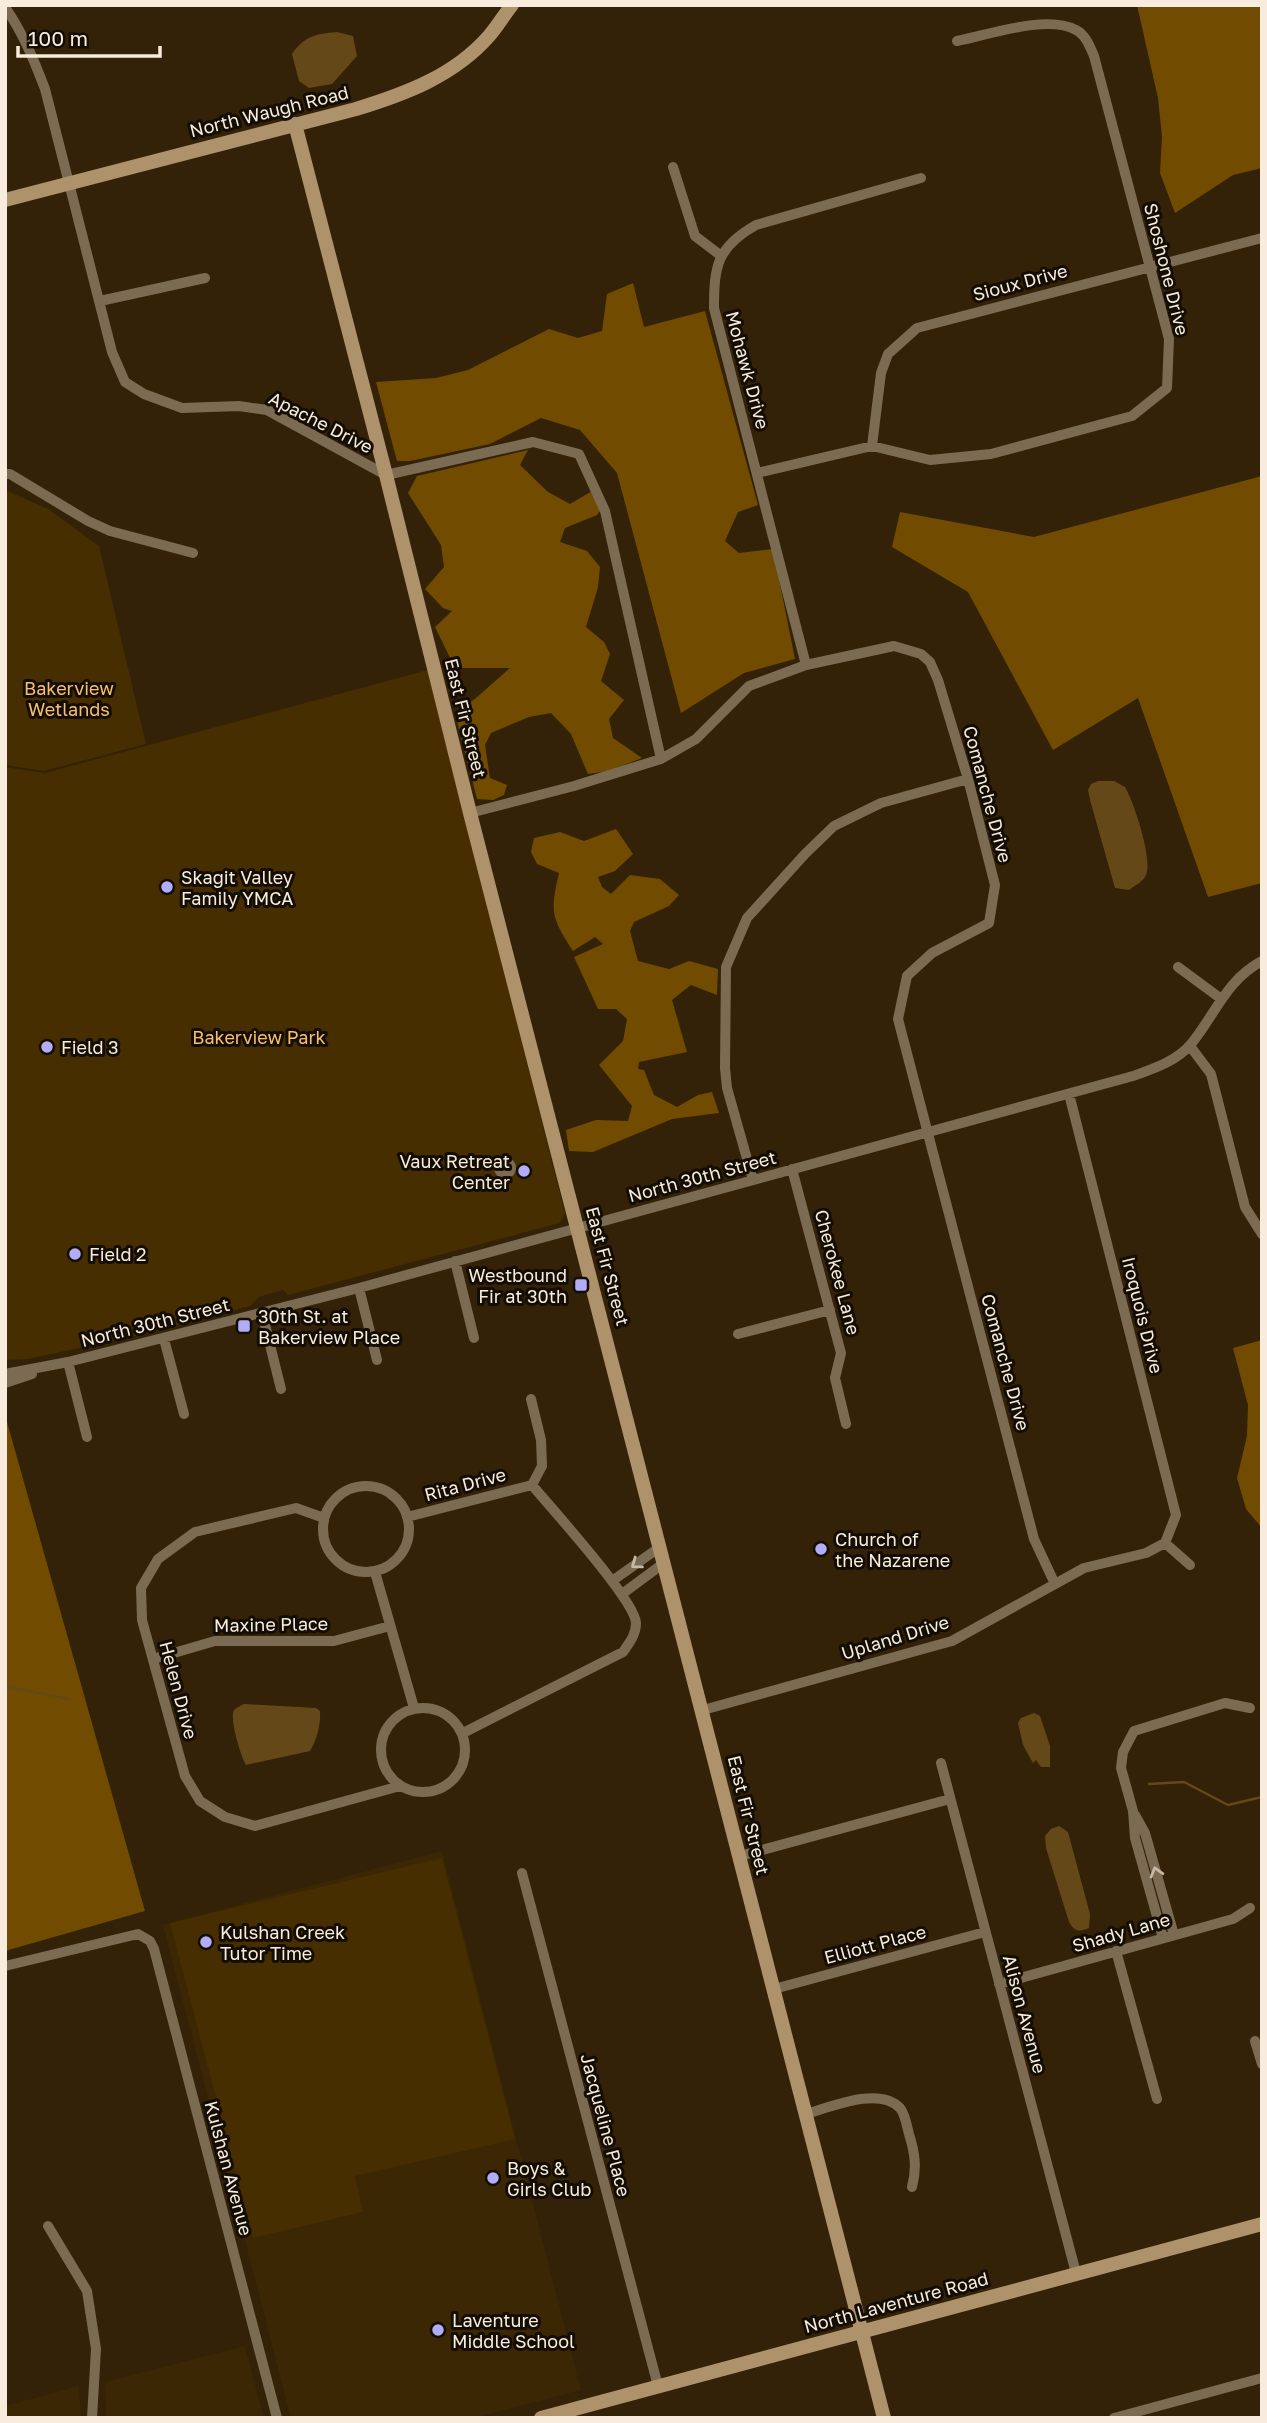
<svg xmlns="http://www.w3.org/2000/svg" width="1267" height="2423" font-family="'Golos Text',sans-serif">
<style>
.built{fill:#3b2703}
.green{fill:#462e01}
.forest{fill:#714c00}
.water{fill:#654818}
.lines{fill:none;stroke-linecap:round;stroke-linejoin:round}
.stream{stroke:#654818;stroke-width:2.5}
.street{stroke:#7c6b53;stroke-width:10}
.secondary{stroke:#ae926b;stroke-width:14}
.oneway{stroke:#c6b8a6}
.poi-dot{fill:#b2adf9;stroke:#140d04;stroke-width:2.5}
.labels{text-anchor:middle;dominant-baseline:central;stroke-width:6;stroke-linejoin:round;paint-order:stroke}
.street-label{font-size:18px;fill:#f7ecdd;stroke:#140d04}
.park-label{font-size:18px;fill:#f9c069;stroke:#140d04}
.poi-label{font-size:18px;fill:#f7ecdd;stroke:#140d04;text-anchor:start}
</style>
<rect width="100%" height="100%" fill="#332207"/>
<path class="built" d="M442 1851 581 2390 474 2418H291L163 1925Z
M245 2346 264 2418H106L105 2382Z
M79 2386 81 2418H5V2406Z"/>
<path class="green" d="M5 490 48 509 99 546 146 744 44 771 5 765Z
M428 670 565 1214 560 1223 288 1295 283 1290 259 1297 250 1306 135 1336 28 1359 5 1360V767L45 773Z
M442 1858 515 2139 355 2176 363 2212 253 2238 170 1923Z"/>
<path class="forest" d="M1137 5H1262V168L1233 175 1175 213 1160 173 1162 137 1158 98Z
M633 283 644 327 705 311 758 505 738 512 725 541 739 553 773 549 795 659 744 673 681 713 617 473 580 430 541 418 490 444 410 461H397L376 382 436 378 468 370 549 329 578 338 602 331 607 294Z
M528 450 520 465 548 492 570 504 599 487 606 503 597 515 565 528 560 542 587 551 600 567 598 587 586 627 604 642 610 654 601 681 624 700 609 719 613 738 642 758 609 771 588 774 571 734 551 713 529 717 491 733 485 745 490 778 507 785 504 795 493 800 477 799 455 713 476 698 510 668H455L435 627 452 611 443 608 425 589 444 567 441 545 408 493 417 476Z
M1262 476V883L1208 897 1138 698 1053 750 968 592 892 547 900 512 1034 537Z
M616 829 633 854 615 871 598 877 602 887 611 894 630 875 660 879 679 895 669 906 634 922 630 931 638 961 669 969 689 961 718 969 717 995 691 985 672 1000 687 1052 639 1062 638 1069 644 1070 654 1095 677 1107 698 1095 712 1092 719 1113 672 1119 593 1152 569 1151 566 1130 596 1120 628 1121 632 1106 599 1065 623 1041 627 1019 616 1009H598L574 957 603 944 595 937 573 951C551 917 550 912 559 873L537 864 531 852 534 838 560 832 584 841Z
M1262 1340V1528L1246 1509 1237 1478 1247 1436 1248 1405 1233 1348Z
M5 1415 145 1911 5 1951Z"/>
<path class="water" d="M337 32 353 36 357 56 332 84 309 88 299 81 292 54C304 36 316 34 337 32Z
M1098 781H1114L1125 787C1134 802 1153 860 1146 875 1143 882 1134 886 1129 890L1115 888 1090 800 1088 790 1091 784Z
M244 1704 316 1708 320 1711C321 1723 317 1740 310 1751L246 1765C241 1757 229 1718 234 1710 236 1708 242 1705 244 1704Z
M1034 1713 1040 1716 1050 1746V1767H1041L1036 1760 1033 1763 1023 1745 1018 1723 1021 1718Z
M1059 1826 1068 1832 1090 1914 1089 1928C1079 1932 1075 1932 1069 1922L1046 1848 1045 1836 1051 1829Z"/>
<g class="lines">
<path class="stream" d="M5 1686 68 1699
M1149 1784 1184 1782 1228 1805 1262 1797"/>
<path class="street" d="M5 7C23 33 34 60 45 89L112 352 125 382 144 394 182 408 239 406 267 410 386 475 533 442 579 454 605 511 661 759
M673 167 695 236 720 255
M100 301 205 278
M872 446 881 373 888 354 917 328 1262 238
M757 473 872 446 930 460 991 454 1132 416 1167 388 1169 339 1094 56C1090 47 1086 35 1076 30 1048 14 988 35 957 41
M5 474H10L88 521 110 531 193 553
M806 665 714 308C714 266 717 247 756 225L921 178
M470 813 574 786 661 759 696 739 749 686 806 665 894 646 921 654 930 662 938 680 968 779 995 885 989 923 932 953 907 976 898 1019 1034 1539 1055 1584
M1178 967 1220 998
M1190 1046 1211 1074 1245 1207 1262 1234
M1069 1094 1176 1515 1165 1543
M499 1168a6 6 0 1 1 12 0a6 6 0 1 1-12 0Z
M792 1169 841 1353 835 1378 846 1424
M753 1180 727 1088 725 1068 726 967 747 918 805 854 834 826 881 803 968 779
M455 1261 474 1338
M359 1288 377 1360
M262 1313 281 1389
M738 1334 830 1310
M164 1339 184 1414
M68 1362 87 1437
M5 1374 68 1362 359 1288 1133 1076C1153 1069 1177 1061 1191 1044 1215 1015 1226 980 1262 961
M5 1383 32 1374
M531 1399 541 1440 542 1466 532 1485
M323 1529a43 43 0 1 1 86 0a43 43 0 1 1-86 0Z
M407 1517 532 1485C551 1508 635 1600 636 1623 636 1635 629 1643 623 1652L463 1733
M324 1518 296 1508 195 1532 158 1559 141 1588 142 1620 185 1776 200 1801 225 1817 255 1826 400 1786
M1165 1543 1190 1565
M375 1572 414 1708
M612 1581 660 1547
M622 1594 664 1563
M153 1659 215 1641H334L390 1626
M381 1750a42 42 0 1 1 84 0a42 42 0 1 1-84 0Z
M703 1710 952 1641 1084 1568 1146 1553 1165 1543
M941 1763 1076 2273
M1135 1815 1145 1833 1174 1935
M740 1856 950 1799
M522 1873 658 2386
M1163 1938 1135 1838 1133 1811 1121 1768 1123 1752 1134 1731 1225 1703 1250 1708
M1116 1951 1157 2099
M5 1966 138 1934 150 1941 154 1949 277 2418
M999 1984 1233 1919 1250 1908
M774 1989 985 1932
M1255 2041 1262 2064
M806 2114C831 2107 879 2086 900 2108 905 2114 907 2126 909 2134 915 2153 917 2168 912 2187
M48 2226 87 2291 96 2349 92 2418
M1114 2418 1262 2378"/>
<path class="secondary" d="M295 124 386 475 470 813 884 2418
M5 200 356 109C405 94 454 76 489 36 497 27 504 15 512 5
M541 2418 1262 2224"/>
</g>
<defs><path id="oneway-chevron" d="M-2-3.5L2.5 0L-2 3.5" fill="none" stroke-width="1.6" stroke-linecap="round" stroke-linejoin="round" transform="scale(1.75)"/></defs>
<g class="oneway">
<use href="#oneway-chevron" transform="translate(636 1564) rotate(144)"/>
<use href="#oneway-chevron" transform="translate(1156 1872) rotate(-106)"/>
</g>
<g class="poi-dot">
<circle cx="167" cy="887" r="7"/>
<circle cx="47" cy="1047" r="7"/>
<circle cx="524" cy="1171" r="7"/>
<circle cx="75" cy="1254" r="7"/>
<rect x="574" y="1278" width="14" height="14" rx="3.5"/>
<rect x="237" y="1319" width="14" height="14" rx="3.5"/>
<circle cx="821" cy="1549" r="7"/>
<circle cx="206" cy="1942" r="7"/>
<circle cx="493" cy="2178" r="7"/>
<circle cx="438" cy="2330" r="7"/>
</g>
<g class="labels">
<g class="street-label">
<text transform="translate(269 111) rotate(-14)">North Waugh Road</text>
<text transform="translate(1167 269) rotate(76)">Shoshone Drive</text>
<text transform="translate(1020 282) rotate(-15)">Sioux Drive</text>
<text transform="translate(748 370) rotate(75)">Mohawk Drive</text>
<text transform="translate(321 422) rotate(27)">Apache Drive</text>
<text transform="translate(466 718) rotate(76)">East Fir Street</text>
<text transform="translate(988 794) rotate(75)">Comanche Drive</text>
<text transform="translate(702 1176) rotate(-15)">North 30th Street</text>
<text transform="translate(608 1266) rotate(75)">East Fir Street</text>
<text transform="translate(838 1272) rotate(75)">Cherokee Lane</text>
<text transform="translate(1143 1315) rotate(76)">Iroquois Drive</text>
<text transform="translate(155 1322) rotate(-14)">North 30th Street</text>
<text transform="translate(1006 1362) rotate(75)">Comanche Drive</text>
<text transform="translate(465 1484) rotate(-15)">Rita Drive</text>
<text transform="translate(271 1624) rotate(-1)">Maxine Place</text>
<text transform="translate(895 1637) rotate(-17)">Upland Drive</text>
<text transform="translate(179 1690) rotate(75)">Helen Drive</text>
<text transform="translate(749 1815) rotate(76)">East Fir Street</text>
<text transform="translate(1121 1932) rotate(-16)">Shady Lane</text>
<text transform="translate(875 1944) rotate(-15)">Elliott Place</text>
<text transform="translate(1025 2014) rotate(75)">Alison Avenue</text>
<text transform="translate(606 2125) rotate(75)">Jacqueline Place</text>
<text transform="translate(229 2168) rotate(75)">Kulshan Avenue</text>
<text transform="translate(896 2302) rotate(-15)">North Laventure Road</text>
</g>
<g class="park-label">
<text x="69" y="688">Bakerview<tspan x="69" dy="21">Wetlands</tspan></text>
<text x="259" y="1037">Bakerview Park</text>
</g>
<g class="poi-label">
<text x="181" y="877">Skagit Valley<tspan x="181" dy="21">Family YMCA</tspan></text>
<text x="61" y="1047">Field 3</text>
<text x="510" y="1161" text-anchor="end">Vaux Retreat<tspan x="510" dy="21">Center</tspan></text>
<text x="89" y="1254">Field 2</text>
<text x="567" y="1275" text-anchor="end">Westbound<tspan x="567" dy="21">Fir at 30th</tspan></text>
<text x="258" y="1316">30th St. at<tspan x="258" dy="21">Bakerview Place</tspan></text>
<text x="835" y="1539">Church of<tspan x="835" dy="21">the Nazarene</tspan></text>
<text x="220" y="1932">Kulshan Creek<tspan x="220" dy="21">Tutor Time</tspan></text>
<text x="507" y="2168">Boys &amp;<tspan x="507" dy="21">Girls Club</tspan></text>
<text x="452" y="2320">Laventure<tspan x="452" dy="21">Middle School</tspan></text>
</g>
</g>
<rect width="1267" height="2423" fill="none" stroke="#f7ecdd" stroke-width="14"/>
<path d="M18 46v10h142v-10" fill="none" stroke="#f7ecdd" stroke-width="3.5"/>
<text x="28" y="46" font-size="21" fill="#f7ecdd" stroke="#140d04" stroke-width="5" paint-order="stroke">100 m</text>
</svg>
